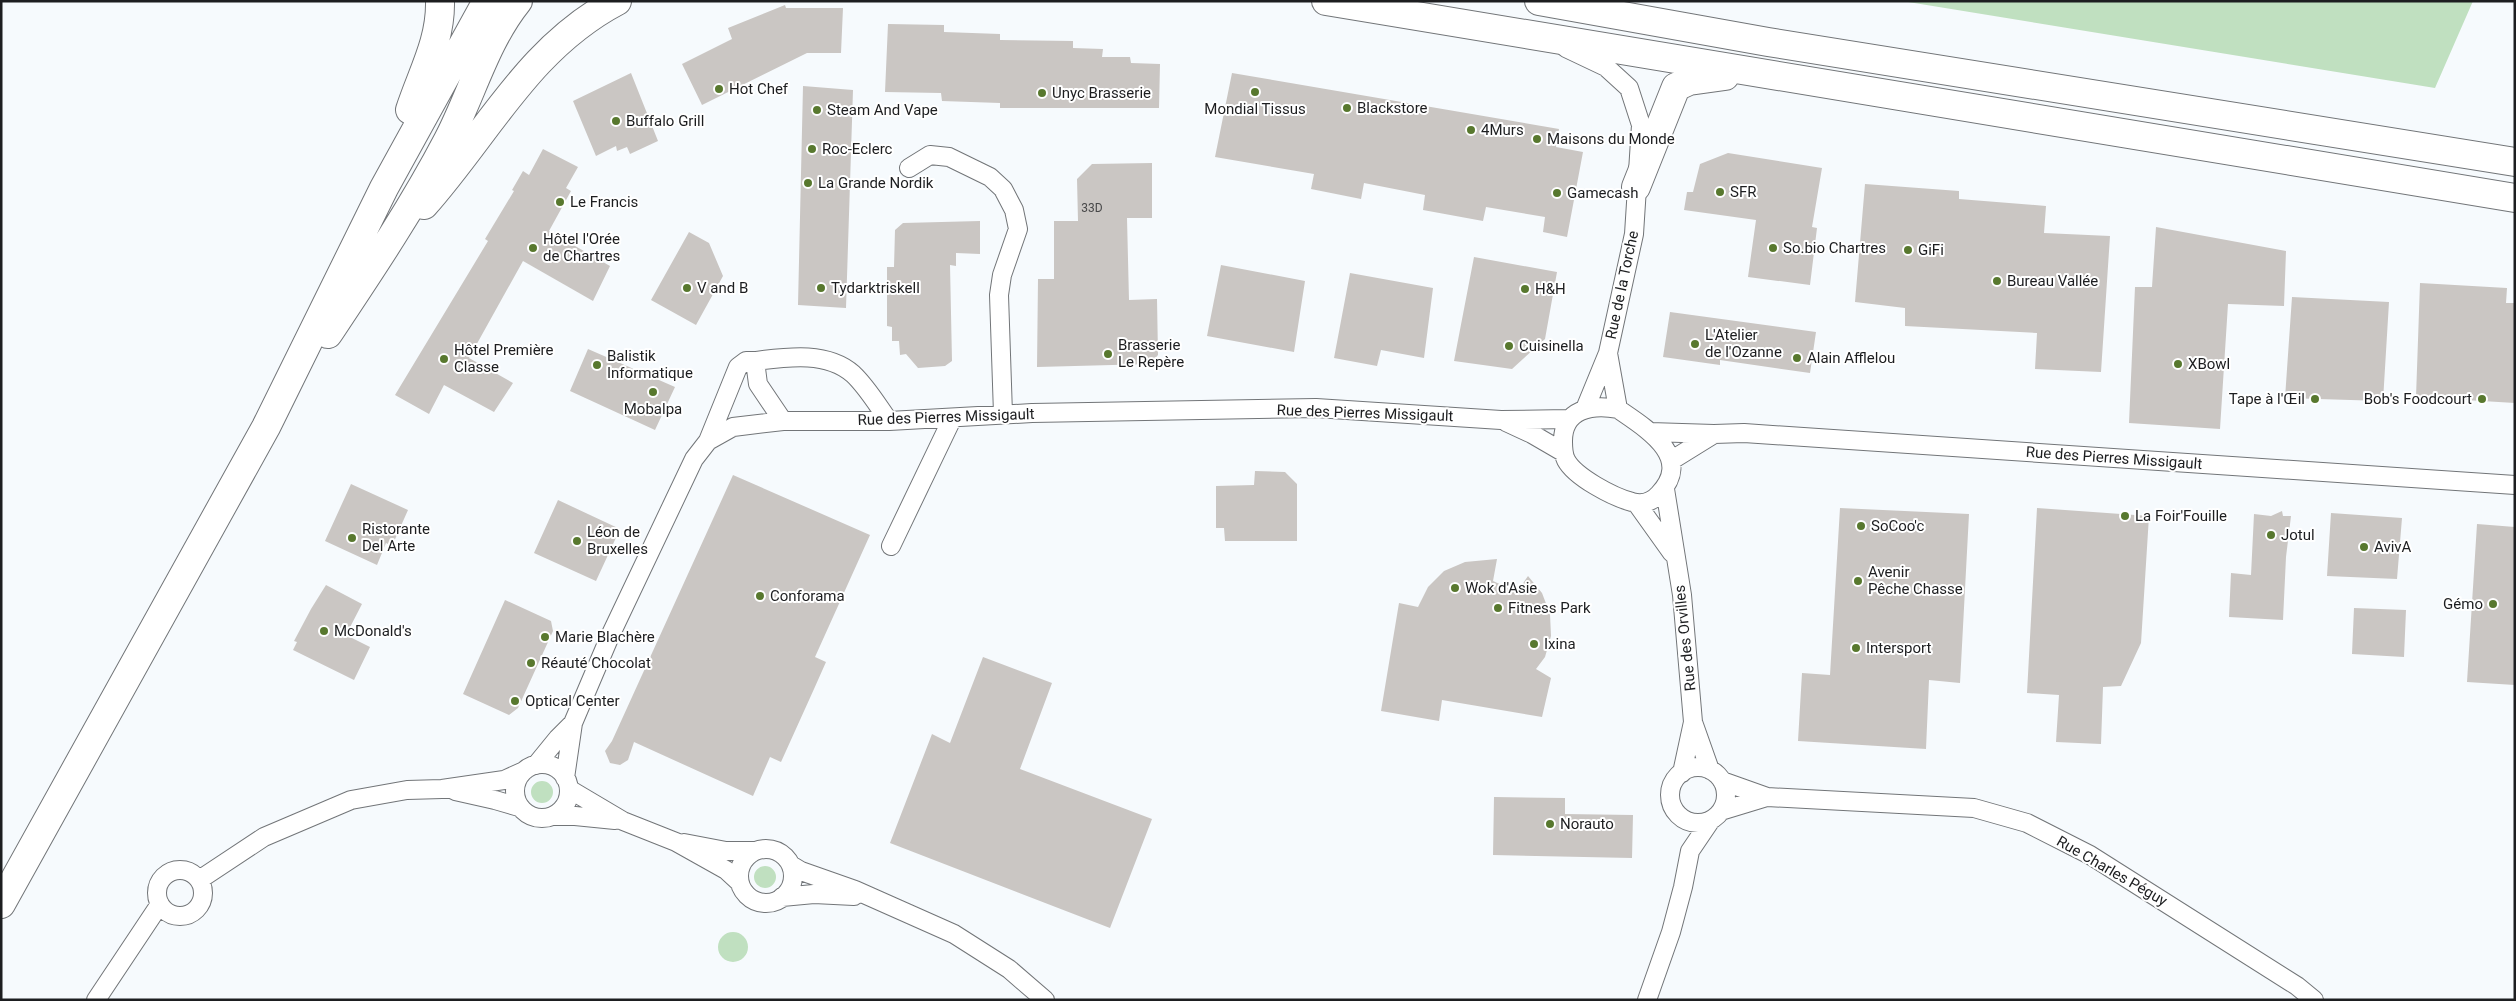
<svg xmlns="http://www.w3.org/2000/svg" width="2516" height="1001" font-family="Roboto,sans-serif">
<style>
.green{fill:#c0e0c0}
.building{fill:#cac6c3}
.lines{fill:none;stroke-linecap:round;stroke-linejoin:round}
.street-casing{stroke:#727578;stroke-width:20}
.primary-casing{stroke:#727578;stroke-width:30}
.street{stroke:#fff;stroke-width:18}
.primary{stroke:#fff;stroke-width:28}
.poi-dot{fill:#58782e;stroke:#fff;stroke-width:2}
.labels{text-anchor:middle;dominant-baseline:central;stroke-width:4;stroke-linejoin:round;paint-order:stroke}
.number-label{font-size:12px;fill:#484849}
.poi-label{font-size:15px;fill:#1d1e20;stroke:#fff;text-anchor:start}
.street-label{font-size:15px;fill:#1d1e20;stroke:#fff}
</style>
<rect width="100%" height="100%" fill="#f6fafd"/>
<path class="green" d="M1902 1H2473L2435 88Z
M531 792a11 11 0 1 1 22 0a11 11 0 1 1-22 0Z
M754 877a11 11 0 1 1 22 0a11 11 0 1 1-22 0Z
M718 947a15 15 0 1 1 30 0a15 15 0 1 1-30 0Z"/>
<path class="building" d="M785 5 786 8H843L841 53H807L702 105 682 64 732 39 728 28Z
M888 24 944 25V32L1000 34V40L1073 41V48L1103 49 1102 57H1130L1131 63 1160 64 1159 108H1000V103L942 101 941 93 885 92Z
M631 73 658 141 630 154 627 147 617 151 616 146 596 156 573 101Z
M1232 73 1559 129 1556 147 1583 152 1567 237 1543 232 1545 217 1486 207 1483 221 1423 210 1425 195 1364 183 1361 199 1311 189 1314 174 1215 157Z
M803 86 853 90 846 308 798 305Z
M543 149 578 167 566 188 571 191 549 231 610 266 593 301 523 261 469 358 513 383 494 412 444 385 429 414 395 395 488 241 485 239 514 191 512 190 523 171 529 175Z
M1728 153 1822 168 1812 227 1817 228 1810 285 1748 277 1756 220 1684 210 1687 192H1693L1700 164Z
M1152 163V218H1127L1129 300 1157 299 1158 355 1150 364 1037 367 1038 279H1054V221H1078L1077 179 1092 164Z
M1865 184 1959 191V199L2046 206 2044 233 2110 236 2101 372 2035 369 2037 333 1905 326V308L1855 302Z
M980 221V254L956 253V266L950 265 952 361 945 366 918 368 906 354 900 355 899 341H892V327L887 326V267H894L895 230 903 223Z
M2156 227 2286 251 2284 306 2228 304 2220 429 2129 423 2135 287H2152Z
M689 232 709 243 723 276 696 325 651 300Z
M1474 257 1557 272 1545 339 1512 369 1454 361Z
M1221 265 1305 281 1294 352 1207 336Z
M1350 273 1433 288 1424 358 1381 350 1377 366 1334 358Z
M2420 283 2507 288 2506 303H2515V403L2416 397Z
M2292 297 2389 302 2383 401 2285 398Z
M1670 312 1816 332 1810 373 1720 360V365L1663 357Z
M588 349 675 387 655 430 570 391Z
M1255 471 1285 472 1297 484V541H1225L1224 528H1216V486L1254 485Z
M733 475 870 535 815 657 826 662 814 689 781 762 770 757 753 796 634 742 628 760 620 765 610 763 605 751 612 741Z
M351 484 408 510 392 546 386 543 377 565 325 541Z
M558 500 620 529 596 581 534 553Z
M1840 508 1969 514 1960 683 1929 680 1926 749 1798 741 1802 673 1830 675Z
M2037 508 2149 516 2141 643 2121 686 2103 687 2101 744 2056 742 2059 695 2027 693Z
M2282 511 2283 516H2291L2286 557 2283 620 2229 617 2231 573 2251 575 2254 514 2271 516Z
M2331 513 2402 518 2397 579 2327 576Z
M2477 524 2515 527V685L2467 682Z
M1497 559 1493 581 1517 592 1528 576 1542 593 1550 614 1551 636 1545 657 1536 669 1551 678 1542 717 1442 700 1439 721 1381 711 1399 603 1418 607 1428 587 1444 571 1465 562Z
M326 585 362 604 346 635 370 647 354 680 293 650 297 642 294 641 311 609Z
M505 600 551 621 553 631 518 708 509 715 463 694Z
M2354 608 2406 610 2404 657 2352 654Z
M983 657 1052 683 1020 769 1152 819 1110 928 890 843 932 734 950 743Z
M1494 797 1565 798V814L1633 815 1632 858 1493 855Z"/>
<g class="lines">
<g class="street-casing">
<path id="street" d="M1566 48 1606 67 1629 88 1641 125 1634 234 1608 353 1585 409
M909 168 930 155 949 157 990 177 1003 189 1014 210 1018 229 1002 275 999 295 1003 414
M1608 353 1618 409C1647 429 1694 457 1659 494 1652 502 1642 505 1632 502 1613 497 1575 477 1566 460 1563 454 1563 448 1563 441 1563 409 1592 404 1618 409
M783 421 758 384 755 361C787 357 827 351 853 374 867 387 878 406 889 421
M1506 422 1532 434 1563 452
M1650 432 1714 434 1744 433 2515 485
M708 441 738 367 746 361H755
M1672 460 1714 434
M1665 489 1682 595 1693 722 1710 770
M1637 504 1672 553
M891 546 952 419
M515 791a27 27 0 1 1 54 0a27 27 0 1 1-54 0Z
M536 765 558 738 573 723
M1670 795a28 28 0 1 1 56 0a28 28 0 1 1-56 0Z
M1682 773 1693 722
M565 778 573 723 610 636 694 459 708 441 733 427 783 421H889L1032 413 1316 408 1501 420 1568 419
M1722 781 1767 797 1974 808 2027 823 2090 855 2297 986 2314 1000
M569 789 623 821 676 842 726 870 739 882
M455 791 495 800 519 807
M1721 811 1767 797
M553 816H575L615 820
M684 843 726 851H754
M739 876a27 27 0 1 1 54 0a27 27 0 1 1-54 0Z
M791 865 801 871 855 890 954 934 1009 969 1045 1000
M157 893a23 23 0 1 1 46 0a23 23 0 1 1-46 0Z
M199 880 264 837 351 800 407 790 442 789 504 780 524 771
M782 897 814 894 854 896
M96 1000 160 904
M1647 1000 1671 932 1683 887 1690 851 1711 820"/>
</g>
<g class="primary-casing">
<path id="primary" d="M1326 1 2515 198
M1539 1 1768 42 2515 162
M410 110C422 73 441 41 440 1
M1636 187 1676 87 1689 81 1725 76
M424 205C488 133 528 48 617 1
M328 334C370 271 413 207 448 140 472 94 485 42 518 1
M1 904 266 427 384 188 487 1"/>
</g>
<use href="#street" class="street"/>
<use href="#primary" class="primary"/>
</g>
<g class="poi-dot">
<circle cx="719" cy="89" r="5"/>
<circle cx="1255" cy="92" r="5"/>
<circle cx="1042" cy="93" r="5"/>
<circle cx="1347" cy="108" r="5"/>
<circle cx="817" cy="110" r="5"/>
<circle cx="616" cy="121" r="5"/>
<circle cx="1471" cy="130" r="5"/>
<circle cx="1537" cy="139" r="5"/>
<circle cx="812" cy="149" r="5"/>
<circle cx="808" cy="183" r="5"/>
<circle cx="1720" cy="192" r="5"/>
<circle cx="1557" cy="193" r="5"/>
<circle cx="560" cy="202" r="5"/>
<circle cx="533" cy="248" r="5"/>
<circle cx="1773" cy="248" r="5"/>
<circle cx="1908" cy="250" r="5"/>
<circle cx="1997" cy="281" r="5"/>
<circle cx="687" cy="288" r="5"/>
<circle cx="821" cy="288" r="5"/>
<circle cx="1525" cy="289" r="5"/>
<circle cx="1695" cy="344" r="5"/>
<circle cx="1509" cy="346" r="5"/>
<circle cx="1108" cy="354" r="5"/>
<circle cx="1797" cy="358" r="5"/>
<circle cx="444" cy="359" r="5"/>
<circle cx="2178" cy="364" r="5"/>
<circle cx="597" cy="365" r="5"/>
<circle cx="653" cy="392" r="5"/>
<circle cx="2315" cy="399" r="5"/>
<circle cx="2482" cy="399" r="5"/>
<circle cx="2125" cy="516" r="5"/>
<circle cx="1861" cy="526" r="5"/>
<circle cx="2271" cy="535" r="5"/>
<circle cx="352" cy="538" r="5"/>
<circle cx="577" cy="541" r="5"/>
<circle cx="2364" cy="547" r="5"/>
<circle cx="1858" cy="581" r="5"/>
<circle cx="1455" cy="588" r="5"/>
<circle cx="760" cy="596" r="5"/>
<circle cx="2493" cy="604" r="5"/>
<circle cx="1498" cy="608" r="5"/>
<circle cx="324" cy="631" r="5"/>
<circle cx="545" cy="637" r="5"/>
<circle cx="1534" cy="644" r="5"/>
<circle cx="1856" cy="648" r="5"/>
<circle cx="531" cy="663" r="5"/>
<circle cx="515" cy="701" r="5"/>
<circle cx="1550" cy="824" r="5"/>
</g>
<g class="labels">
<g class="number-label">
<text x="1092" y="208">33D</text>
</g>
<g class="poi-label">
<text x="729" y="89">Hot Chef</text>
<text x="1052" y="93">Unyc Brasserie</text>
<text x="1357" y="108">Blackstore</text>
<text x="1255" y="109" text-anchor="middle">Mondial Tissus</text>
<text x="827" y="110">Steam And Vape</text>
<text x="626" y="121">Buffalo Grill</text>
<text x="1481" y="130">4Murs</text>
<text x="1547" y="139">Maisons du Monde</text>
<text x="822" y="149">Roc-Eclerc</text>
<text x="818" y="183">La Grande Nordik</text>
<text x="1730" y="192">SFR</text>
<text x="1567" y="193">Gamecash</text>
<text x="570" y="202">Le Francis</text>
<text x="543" y="239">Hôtel l'Orée<tspan x="543" dy="17">de Chartres</tspan></text>
<text x="1783" y="248">So.bio Chartres</text>
<text x="1918" y="250">GiFi</text>
<text x="2007" y="281">Bureau Vallée</text>
<text x="697" y="288">V and B</text>
<text x="831" y="288">Tydarktriskell</text>
<text x="1535" y="289">H&amp;H</text>
<text x="1705" y="335">L'Atelier<tspan x="1705" dy="17">de l'Ozanne</tspan></text>
<text x="1118" y="345">Brasserie<tspan x="1118" dy="17">Le Repère</tspan></text>
<text x="1519" y="346">Cuisinella</text>
<text x="454" y="350">Hôtel Première<tspan x="454" dy="17">Classe</tspan></text>
<text x="607" y="356">Balistik<tspan x="607" dy="17">Informatique</tspan></text>
<text x="1807" y="358">Alain Afflelou</text>
<text x="2188" y="364">XBowl</text>
<text x="2305" y="399" text-anchor="end">Tape à l'Œil</text>
<text x="2472" y="399" text-anchor="end">Bob's Foodcourt</text>
<text x="653" y="409" text-anchor="middle">Mobalpa</text>
<text x="2135" y="516">La Foir'Fouille</text>
<text x="1871" y="526">SoCoo'c</text>
<text x="362" y="529">Ristorante<tspan x="362" dy="17">Del Arte</tspan></text>
<text x="587" y="532">Léon de<tspan x="587" dy="17">Bruxelles</tspan></text>
<text x="2281" y="535">Jotul</text>
<text x="2374" y="547">AvivA</text>
<text x="1868" y="572">Avenir<tspan x="1868" dy="17">Pêche Chasse</tspan></text>
<text x="1465" y="588">Wok d'Asie</text>
<text x="770" y="596">Conforama</text>
<text x="2483" y="604" text-anchor="end">Gémo</text>
<text x="1508" y="608">Fitness Park</text>
<text x="334" y="631">McDonald's</text>
<text x="555" y="637">Marie Blachère</text>
<text x="1544" y="644">Ixina</text>
<text x="1866" y="648">Intersport</text>
<text x="541" y="663">Réauté Chocolat</text>
<text x="525" y="701">Optical Center</text>
<text x="1560" y="824">Norauto</text>
</g>
<g class="street-label">
<text transform="translate(1622 285) rotate(-78)">Rue de la Torche</text>
<text transform="translate(1365 413) rotate(2)">Rue des Pierres Missigault</text>
<text transform="translate(946 417) rotate(-2)">Rue des Pierres Missigault</text>
<text transform="translate(2114 458) rotate(4)">Rue des Pierres Missigault</text>
<text transform="translate(1685 638) rotate(-96)">Rue des Orvilles</text>
<text transform="translate(2112 871) rotate(30)">Rue Charles Péguy</text>
</g>
</g>
<rect width="2516" height="1001" fill="none" stroke="#1d1e20" stroke-width="5"/>
</svg>
